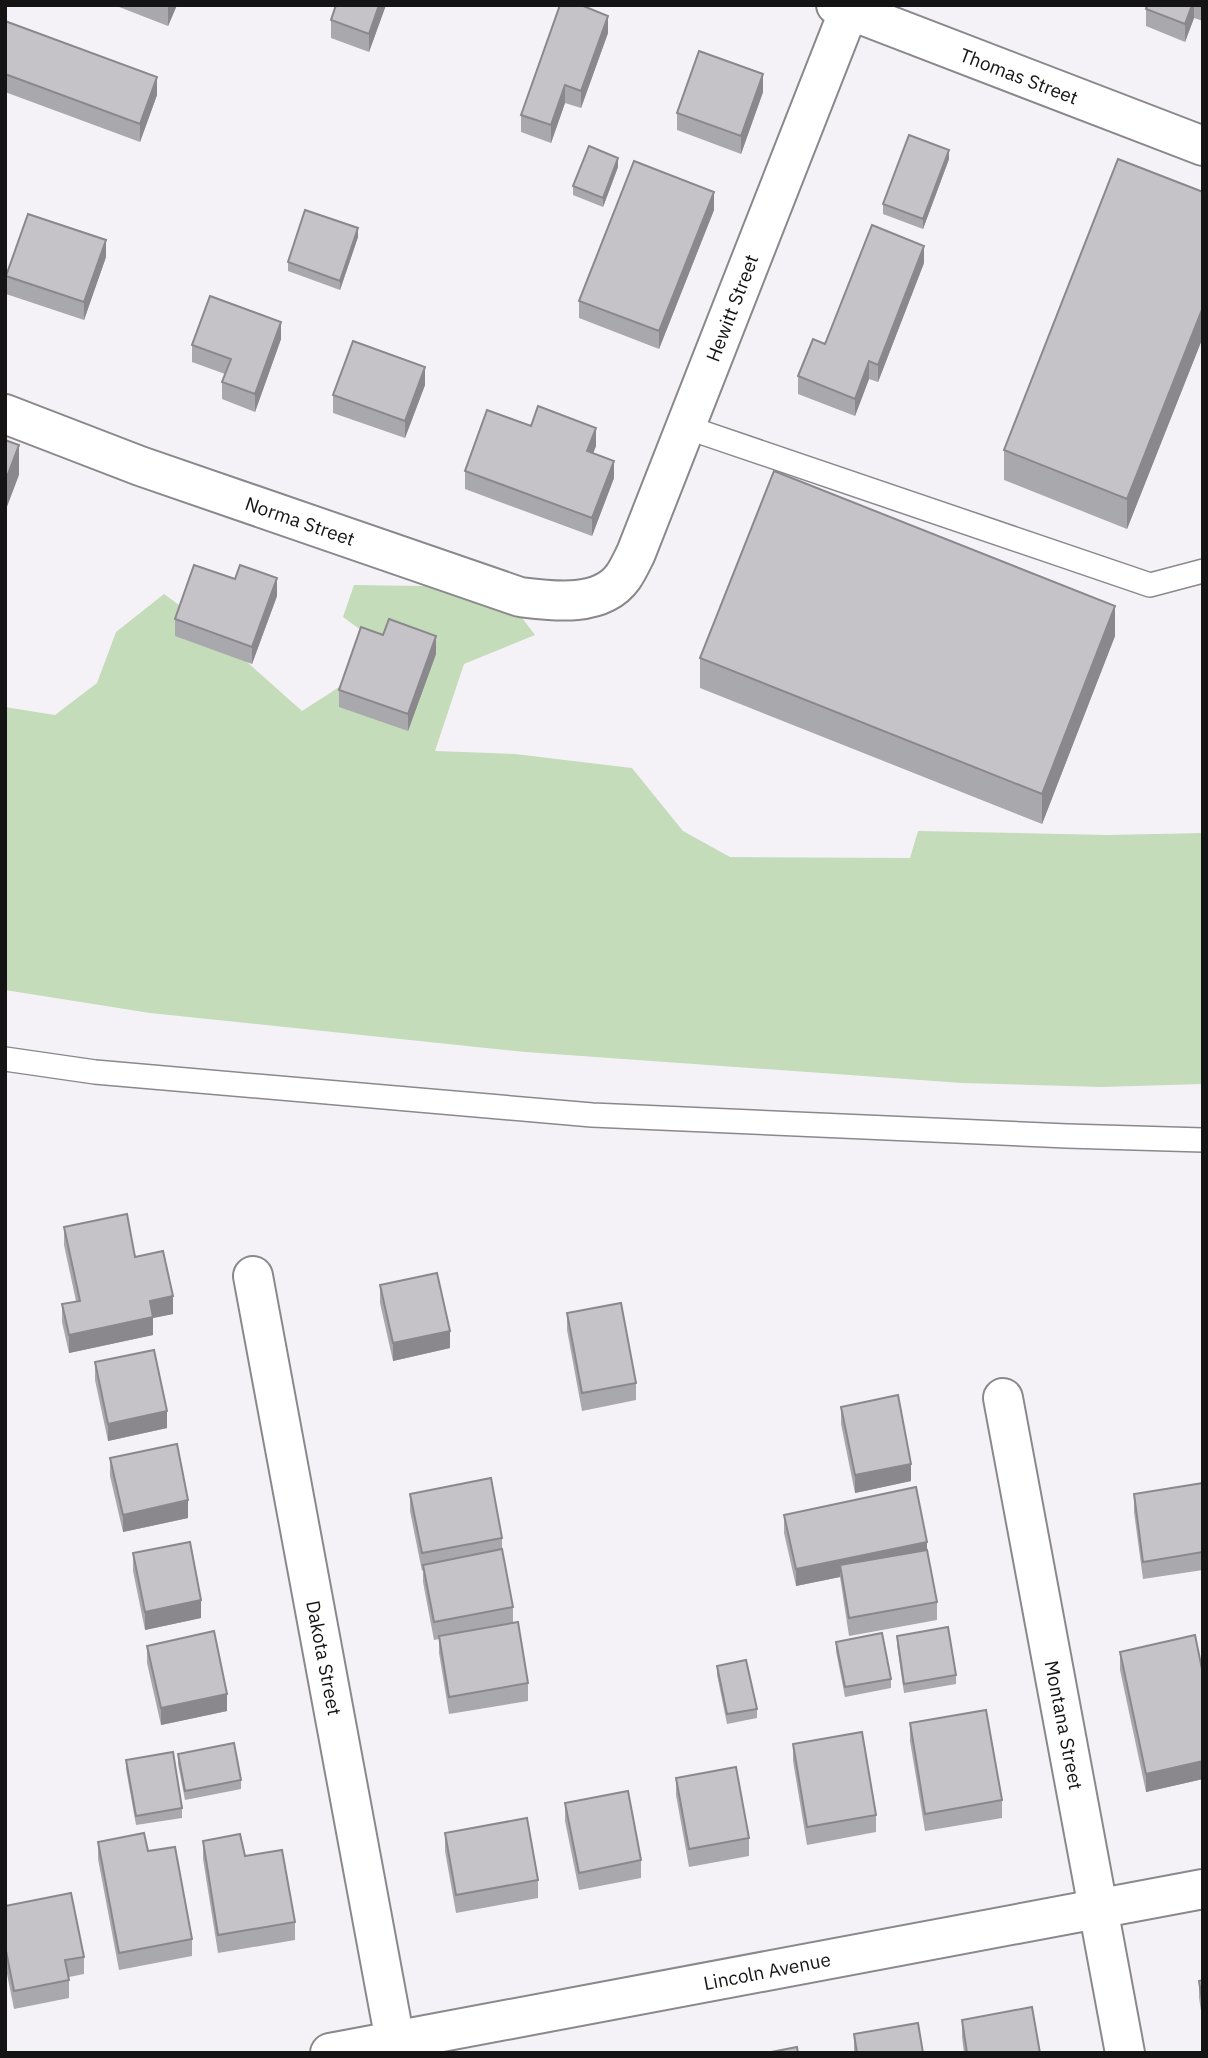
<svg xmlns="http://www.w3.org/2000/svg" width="1208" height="2058" font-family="'IBM Plex Sans',sans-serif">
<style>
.green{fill:#c4dcba}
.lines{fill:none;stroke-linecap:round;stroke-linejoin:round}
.service-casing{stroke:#89888c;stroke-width:26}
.minor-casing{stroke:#89888c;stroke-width:42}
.service{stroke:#fff;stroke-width:23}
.minor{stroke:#fff;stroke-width:38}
.wall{fill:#a9a8ac}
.shaded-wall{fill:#8a888c}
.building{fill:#c5c3c8;stroke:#8a888c;stroke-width:2}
.labels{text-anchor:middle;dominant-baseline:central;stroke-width:7;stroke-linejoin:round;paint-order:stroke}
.street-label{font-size:19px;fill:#141415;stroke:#fff}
</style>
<rect width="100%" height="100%" fill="#f4f2f7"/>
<path class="green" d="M486 570 535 635 464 664 435 751 515 754 632 768 683 831 730 857 910 858 918 831 1108 835 1203 833V1084L1101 1087 962 1083 525 1052 150 1013 5 990V707L55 715 97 683 116 632 164 594 201 621 302 711 392 653 343 617 354 585 423 586Z"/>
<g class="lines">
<g class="service-casing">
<path id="service" d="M686 427 1150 585 1203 571
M5 1059 95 1072 592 1115 1067 1136 1203 1140"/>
</g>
<g class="minor-casing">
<path id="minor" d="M836 5 1203 146
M5 414 140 466 520 597C552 601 601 608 623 577 628 570 632 561 636 553L849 10
M253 1276 395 2041
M1003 1398 1125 2053
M330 2053 1203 1889"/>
</g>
<use href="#service" class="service"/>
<use href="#minor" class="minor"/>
</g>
<path class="wall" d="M114 5H177L168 26Z
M386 5 369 52 331 38V20Z
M1147 5H1203V21L1194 18 1185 42 1146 26V9Z
M5 21 157 95 140 142 5 92Z
M1203 22V44L1201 43V26Z
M608 33 581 108 565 103 551 143 521 132V115Z
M763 92 741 154 677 130V113Z
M949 159 923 229 883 214V204Z
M618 167 603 207 573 195V186Z
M1203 192V337L1127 529 1004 480V450Z
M714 210 659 349 579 318V301Z
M358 237 340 290 288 271V262Z
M106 257 84 320 6 294V276Z
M924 263 878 382 869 379 855 416 798 394V376L825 344Z
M281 339 255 412 222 399V382L225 374 192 362V345Z
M425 385 405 438 333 413V395Z
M531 426 596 446 593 453 614 478 592 536 465 489V471Z
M277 596 252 664 175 636V619Z
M1115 636 1042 824 700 688V658Z
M436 654 408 731 339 707V690Z
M64 1227 135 1257 173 1314 153 1318V1335L69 1353 62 1322V1304L76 1301 64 1245Z
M380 1285 450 1348 393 1361 380 1303Z
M567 1313 636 1383V1400L582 1411 567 1330Z
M95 1362 167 1428 108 1441 95 1380Z
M841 1407 911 1481 855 1493 841 1424Z
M110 1458 188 1518 123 1532 110 1476Z
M1203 1483V1570L1143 1579 1134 1512V1494Z
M410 1494 502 1538V1549L513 1607V1623L528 1683V1701L449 1714 439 1653V1639L434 1640 423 1582V1570L422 1571 410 1511Z
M784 1515 927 1553 937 1602V1620L849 1636 840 1577 796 1586 784 1533Z
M133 1553 201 1618 145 1630 133 1571Z
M897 1636 956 1675V1684L904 1693 897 1645Z
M836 1642 891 1679V1688L845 1697 836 1651Z
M147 1646 227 1711 161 1725 147 1663Z
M1120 1652 1203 1674V1779L1146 1792 1120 1670Z
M717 1666 757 1709V1718L727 1724 717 1675Z
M910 1723 1002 1800V1818L925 1831 910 1741Z
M793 1744 876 1815V1832L807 1845 793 1761Z
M178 1754 241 1780V1789L185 1800 178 1764Z
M126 1760 182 1808V1818L136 1825 126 1769Z
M676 1778 749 1838V1856L689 1867 676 1795Z
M565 1803 641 1860V1878L579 1890 565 1821Z
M445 1833 538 1880V1898L456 1913 445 1851Z
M203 1841 245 1856 295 1922V1940L218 1953 203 1859Z
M98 1842 148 1851 192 1939V1956L119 1970 98 1859Z
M5 1906 84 1957V1974L69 1977V1998L14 2009 5 1964Z
M1203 1980V2023L1199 1998V1981Z
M962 2020 1040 2053H964L962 2037Z
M854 2034 923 2053H854Z"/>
<path class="shaded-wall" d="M168 5H177L168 26Z
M379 5H386L369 52V34Z
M1192 5H1194V18L1185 42V24Z
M608 16V33L581 108V91Z
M763 74V92L741 154V136Z
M157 77V95L140 142V124Z
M565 85V103L551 143V125Z
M949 150V159L923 229V219Z
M618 158V167L603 207V198Z
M714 192V210L659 349V331Z
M358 228V237L340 290V281Z
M106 240V257L84 320V302Z
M924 246V263L878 382V365Z
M1203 307V337L1127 529V499Z
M281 322V339L255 412V394Z
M869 361V379L855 416V399Z
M425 367V385L405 438V421Z
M596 428V446L587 469V451Z
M19 445V475L5 512V482Z
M614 461V478L592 536V518Z
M277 578V596L252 664V647Z
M1115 606V636L1042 824V794Z
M436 636V654L408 731V714Z
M173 1296V1314L153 1318V1335L69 1353V1335L150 1301Z
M450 1331V1348L393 1361V1343Z
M167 1411V1428L108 1441V1424Z
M911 1464V1481L855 1493V1475Z
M188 1500V1518L123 1532V1515Z
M927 1542V1559L840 1565V1577L796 1586V1569Z
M201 1600V1618L145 1630V1612Z
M227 1694V1711L161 1725V1708Z
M1203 1761V1779L1146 1792V1774Z"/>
<path class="building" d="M336 5H379L369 34 331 20Z
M560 5H581L608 16 581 91 565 85 551 125 521 115Z
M1147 5H1192L1185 24 1146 9Z
M5 21 157 77 140 124 5 74Z
M699 51 763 74 741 136 677 113Z
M909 135 949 150 923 219 883 204Z
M589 146 618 158 603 198 573 186Z
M1118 159 1203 192V307L1127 499 1004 450Z
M634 161 714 192 659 331 579 301Z
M305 210 358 228 340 281 288 262Z
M28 214 106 240 84 302 6 276Z
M872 225 924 246 878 365 869 361 855 399 798 376 813 339 825 344Z
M210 296 281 322 255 394 222 382 231 359 192 345Z
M353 341 425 367 405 421 333 395Z
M538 406 596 428 587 451 614 461 592 518 465 471 487 410 531 426Z
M5 440 19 445 5 482Z
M774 471 1115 606 1042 794 700 658Z
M194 565 235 579 240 565 277 578 252 647 175 619Z
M389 619 436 636 408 714 339 690 361 627 383 635Z
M127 1214 135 1257 163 1251 173 1296 150 1301 153 1317 69 1335 62 1304 80 1301 64 1227Z
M437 1273 450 1331 393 1343 380 1285Z
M621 1303 636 1383 582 1393 567 1313Z
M154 1350 167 1411 108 1424 95 1362Z
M898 1395 911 1464 855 1475 841 1407Z
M177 1444 188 1500 123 1515 110 1458Z
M491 1478 502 1538 422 1553 410 1494Z
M1203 1483V1552L1143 1562 1134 1494Z
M916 1487 927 1542 796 1569 784 1515Z
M190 1542 201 1600 145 1612 133 1553Z
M502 1549 513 1607 434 1622 423 1565Z
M927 1550 937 1602 849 1618 840 1565Z
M518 1622 528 1683 449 1697 439 1636Z
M948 1627 956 1675 904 1684 897 1636Z
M214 1631 227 1694 161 1708 147 1646Z
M882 1633 891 1679 845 1687 836 1642Z
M1195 1635 1203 1674V1761L1146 1774 1120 1652Z
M746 1660 757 1709 727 1714 717 1666Z
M986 1710 1002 1800 925 1814 910 1723Z
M862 1732 876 1815 807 1827 793 1744Z
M234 1743 241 1780 185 1791 178 1754Z
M173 1752 182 1808 136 1816 126 1760Z
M736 1767 749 1838 689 1849 676 1778Z
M628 1791 641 1860 579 1873 565 1803Z
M527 1818 538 1880 456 1895 445 1833Z
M144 1833 148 1851 175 1847 192 1939 119 1953 98 1842Z
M240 1834 245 1856 282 1850 295 1922 218 1935 203 1841Z
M71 1893 84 1957 65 1960 69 1980 14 1991 5 1946V1906Z
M1203 1980V2005L1199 1981Z
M1032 2007 1040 2053H967L962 2020Z
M918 2023 923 2053H857L854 2034Z
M797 2047 798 2053H766Z"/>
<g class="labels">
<g class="street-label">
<text transform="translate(1019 76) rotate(21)">Thomas Street</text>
<text transform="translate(732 308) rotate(-69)">Hewitt Street</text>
<text transform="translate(300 521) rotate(19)">Norma Street</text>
<text transform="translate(324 1658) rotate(79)">Dakota Street</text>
<text transform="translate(1064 1725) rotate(79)">Montana Street</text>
<text transform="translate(767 1971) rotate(-11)">Lincoln Avenue</text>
</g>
</g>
<rect width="1208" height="2058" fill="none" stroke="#141415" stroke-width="14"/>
</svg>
